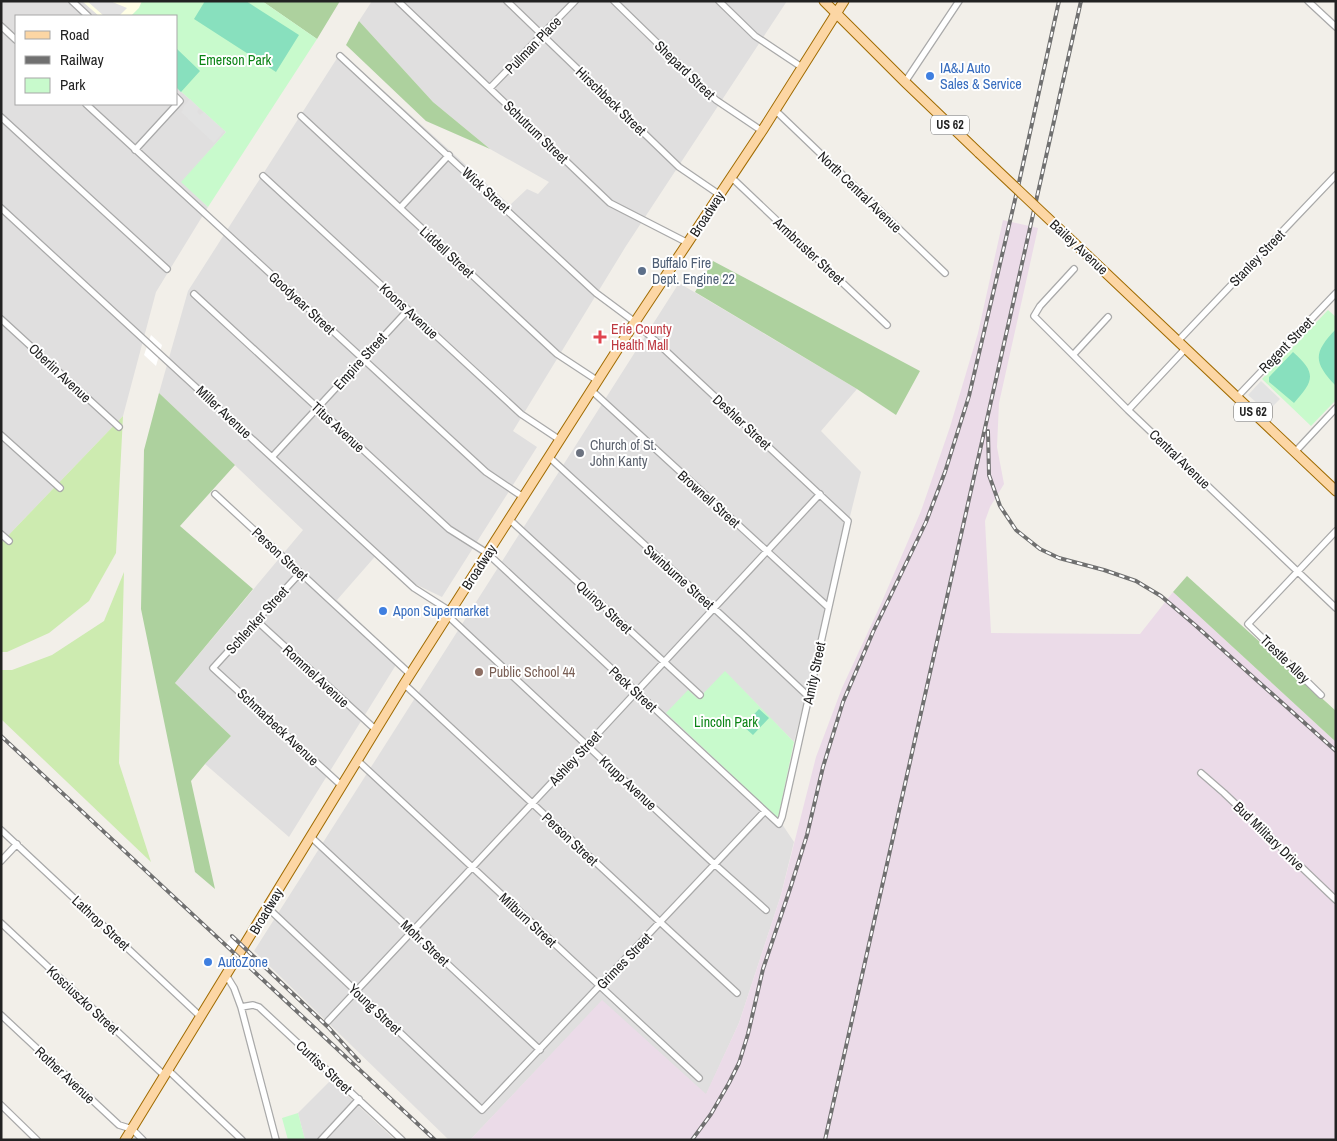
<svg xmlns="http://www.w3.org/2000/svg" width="1337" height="1141" font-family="'Archivo Narrow',sans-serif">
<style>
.residential{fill:#e0dfdf}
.industrial{fill:#ebdbe8}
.education{fill:#ffffe5}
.grass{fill:#cdebb0}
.forest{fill:#add19e}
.park{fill:#c8facc}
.pitch{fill:#88e0be}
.parking{fill:#e2e2e2}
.pier{fill:#fff}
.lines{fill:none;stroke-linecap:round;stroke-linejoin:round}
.minor-casing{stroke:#a9a9a9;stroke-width:8}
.primary-casing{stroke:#a06b00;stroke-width:11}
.minor{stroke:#fff;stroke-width:5.5}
.primary{stroke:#fcd6a4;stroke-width:9}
.rail-casing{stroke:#707070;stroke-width:4}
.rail{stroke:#fff;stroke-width:2;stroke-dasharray:5.5;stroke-linecap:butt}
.primary-bridge-casing{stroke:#a06b00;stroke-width:11;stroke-linecap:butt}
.primary-bridge{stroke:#fcd6a4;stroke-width:9}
.shop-dot{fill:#3f7fe0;stroke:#fff;stroke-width:2}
.service-dot{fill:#5c6f8a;stroke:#fff;stroke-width:2}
.health-dot{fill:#e0444e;stroke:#fff;stroke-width:2}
.worship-dot{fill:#6b7280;stroke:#fff;stroke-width:2}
.education-dot{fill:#8d6e63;stroke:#fff;stroke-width:2}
.labels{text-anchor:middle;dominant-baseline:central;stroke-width:4;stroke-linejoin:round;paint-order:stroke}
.shield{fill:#fff;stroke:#646464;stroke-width:1}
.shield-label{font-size:12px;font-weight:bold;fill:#222}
.street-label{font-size:14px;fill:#222;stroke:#fff}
.park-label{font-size:14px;fill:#0c8416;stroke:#fff}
.shop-label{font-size:14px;fill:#366cbe;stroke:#fff;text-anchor:start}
.service-label{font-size:14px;fill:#4e5e75;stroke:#fff;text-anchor:start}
.health-label{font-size:14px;fill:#be3a42;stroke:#fff;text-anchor:start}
.worship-label{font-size:14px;fill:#5b616d;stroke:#fff;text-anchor:start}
.education-label{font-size:14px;fill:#785e54;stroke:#fff;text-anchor:start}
</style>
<rect width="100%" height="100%" fill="#f2efe9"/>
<path class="residential" d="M1 1H82L99 16H16V104H176V87L226 132 182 182 208 207 156 292 123 416 1 543Z
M372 1H787L626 246 513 431 537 447 442 597 415 584 379 552 337 600 399 660 289 837 205 764 231 736 175 683 303 530 159 393 188 291 341 52 510 205 527 189 538 194 549 182 490 149 433 102 359 21Z
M679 283 857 389 821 431 861 472 794 742 725 672 778 818 794 842 781 895 739 1023 706 1095 602 1001 470 1140H449L254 951Z
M331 1080 395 1140H305L298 1113Z"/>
<path class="industrial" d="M1003 220 1038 228 999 403 997 447 1004 484 990 507 985 521 991 633 1140 634 1173 592 1336 742V1140H470L602 1000 706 1094 739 1023 781 895 816 757 842 688 880 606 921 511 950 427 978 333Z"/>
<path class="education" d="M82 1H142L139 8 131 16H99Z"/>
<path class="grass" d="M123 416 116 553 89 601 49 633 7 652H1V543Z
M124 572 119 763 151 862 1 719V670H12L52 655 104 621Z"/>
<path class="forest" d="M262 1H340L317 39Z
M359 21 433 102 490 149 426 121 346 45Z
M713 261 920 371 896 415 857 389 695 292Z
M159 393 235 465 180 526 253 589 175 683 231 736 205 764 191 781 215 889 195 872 141 609 144 450Z
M1187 576 1336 711V742L1173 592Z"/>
<path class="park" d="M142 1H262L317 39 208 207 181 182 226 132 176 87V16H131L139 8Z
M1328 310 1336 317V400L1311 426 1262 379Z
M725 671 794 742 778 818 666 713 688 690 698 699Z
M298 1113 305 1140H288L282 1118Z"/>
<path class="pitch" d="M205 1H246L299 35 276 72 194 19Z
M177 49 200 71 181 92 176 87Z
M1336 329V386C1313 362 1313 353 1336 329Z
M1293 352C1317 373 1314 381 1294 403L1269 382V377Z
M759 709 769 718 753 735 743 726Z"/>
<path class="parking" d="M87 1H110L127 8 119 16H104Z
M190 99 199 108 197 112 200 115 204 112 224 131 214 143 181 112 183 110 182 109Z
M1261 381 1280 399 1267 412 1248 395Z"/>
<path class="pier" d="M151 335 162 345 156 366 144 355Z
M233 936 256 957 247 967 224 946Z"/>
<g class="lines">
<g class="minor-casing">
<path id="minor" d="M72 1 88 16
M398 1 610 203 688 243
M507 1 679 167 720 195
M614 1 716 100 762 131
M719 1 755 36 803 68
M1308 1 1336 27
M1 26 16 40
M905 82 959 1
M490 88 575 1
M86 104 486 472 523 497
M775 110 945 273
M301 116 557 354 598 381
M1 117 167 269
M135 150 180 101 176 97
M263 176 521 414 560 440
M731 177 887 325
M1 208 414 588 450 611
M400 208 449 155
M1074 269 1040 306 1034 316 1128 410 1336 608
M194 294 449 529 487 553 779 824 782 817 848 521 635 322 596 293 340 56
M1 319 119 427
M1178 341 1336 175
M1073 355 1108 317
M591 390 828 607
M1237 397 1336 293
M1128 410 1186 348
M1 435 60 488
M1295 452 1336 408
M272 457 408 310
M549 457 742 634 809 697
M215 494 410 674
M509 519 700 695
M1 534 9 541
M300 573 213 668 342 786
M447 615 711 861 766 910
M257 621 376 730
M404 684 660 922 737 993
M1321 695 1248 624 1336 531
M357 760 699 1078
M1201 773 1224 793 1336 900
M1 830 201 1017
M311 837 540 1050
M1 861 17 844
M268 908 482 1110 765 811
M1 923 165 1076
M226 975 234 988 241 1007 276 1140
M241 1007 253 1005 259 1007 402 1140
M1 1015 119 1125 132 1129 143 1140
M328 1021 587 745 820 494
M168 1070 242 1140
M1 1105 37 1140
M321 1140 359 1099"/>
</g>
<g class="primary-casing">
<path id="primary" d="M824 1 905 82 979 153
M1088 256 1336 491
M125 1140 404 684 635 322 762 131 844 1"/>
</g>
<use href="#minor" class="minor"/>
<use href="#primary" class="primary"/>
<g class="rail-casing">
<path id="rail" d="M988 431 989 475 1000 506 1016 530 1040 549 1059 558 1104 570 1136 581 1161 596 1195 625 1336 751
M1 736 435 1140
M232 936 328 1027 359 1061
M692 1140 711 1114 729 1083 739 1063 748 1034 763 969 791 886 807 835 823 767 843 702 873 632 926 522 945 472 969 396 1018 187 1059 1
M825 1140 1081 1"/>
</g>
<use href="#rail" class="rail"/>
<g class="primary-bridge-casing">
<path id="primary-bridge" d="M979 153 1088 256"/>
</g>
<use href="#primary-bridge" class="primary-bridge"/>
</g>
<g class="shop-dot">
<circle cx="930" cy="76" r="5"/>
<circle cx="383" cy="611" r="5"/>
<circle cx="208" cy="962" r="5"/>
</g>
<circle class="service-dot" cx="642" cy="271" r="5"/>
<path class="health-dot" d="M597.5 329.5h5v5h5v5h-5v5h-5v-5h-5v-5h5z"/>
<circle class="worship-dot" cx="580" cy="453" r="5"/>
<circle class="education-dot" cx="479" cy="672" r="5"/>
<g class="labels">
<g class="shield">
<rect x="931" y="115.5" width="38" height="19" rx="4"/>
<rect x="1234" y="402.5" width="38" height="19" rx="4"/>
</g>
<g class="shield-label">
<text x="950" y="125">US 62</text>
<text x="1253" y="412">US 62</text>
</g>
<g class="street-label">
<text transform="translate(533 45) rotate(-46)">Pullman Place</text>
<text transform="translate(685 70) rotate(44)">Shepard Street</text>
<text transform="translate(611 101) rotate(44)">Hirschbeck Street</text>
<text transform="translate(536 132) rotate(44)">Schutrum Street</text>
<text transform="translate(486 190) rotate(43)">Wick Street</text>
<text transform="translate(860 192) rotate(44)">North Central Avenue</text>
<text transform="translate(707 214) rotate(-57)">Broadway</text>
<text transform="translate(1079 247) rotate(43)">Bailey Avenue</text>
<text transform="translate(809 251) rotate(43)">Armbruster Street</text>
<text transform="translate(447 252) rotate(43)">Liddell Street</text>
<text transform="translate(1257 258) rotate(-46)">Stanley Street</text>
<text transform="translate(302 303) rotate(43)">Goodyear Street</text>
<text transform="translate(409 311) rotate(43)">Koons Avenue</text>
<text transform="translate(1286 345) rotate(-46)">Regent Street</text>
<text transform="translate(360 361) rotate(-48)">Empire Street</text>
<text transform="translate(60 373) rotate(43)">Oberlin Avenue</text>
<text transform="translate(224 412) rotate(43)">Miller Avenue</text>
<text transform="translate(742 422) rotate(43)">Deshler Street</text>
<text transform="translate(338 427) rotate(43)">Titus Avenue</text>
<text transform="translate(1180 459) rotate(44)">Central Avenue</text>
<text transform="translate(709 499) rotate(42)">Brownell Street</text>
<text transform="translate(280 554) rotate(43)">Person Street</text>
<text transform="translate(479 567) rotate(-57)">Broadway</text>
<text transform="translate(679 577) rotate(42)">Swinburne Street</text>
<text transform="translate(604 607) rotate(43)">Quincy Street</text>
<text transform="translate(257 620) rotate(-48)">Schlenker Street</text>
<text transform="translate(1285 659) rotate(44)">Trestle Alley</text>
<text transform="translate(814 673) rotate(-78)">Amity Street</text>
<text transform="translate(316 676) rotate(43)">Rommel Avenue</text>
<text transform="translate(633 689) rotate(43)">Peck Street</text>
<text transform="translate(278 727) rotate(43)">Schmarbeck Avenue</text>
<text transform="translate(575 758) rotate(-47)">Ashley Street</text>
<text transform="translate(628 783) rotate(43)">Krupp Avenue</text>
<text transform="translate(1269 836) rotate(44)">Bud Military Drive</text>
<text transform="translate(570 839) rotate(43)">Person Street</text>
<text transform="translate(266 911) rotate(-59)">Broadway</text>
<text transform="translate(528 920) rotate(43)">Milburn Street</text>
<text transform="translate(101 923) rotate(43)">Lathrop Street</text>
<text transform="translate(425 943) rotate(43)">Mohr Street</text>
<text transform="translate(624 961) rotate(-46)">Grimes Street</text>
<text transform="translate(83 1000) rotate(43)">Kosciuszko Street</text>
<text transform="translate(375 1009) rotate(43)">Young Street</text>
<text transform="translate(324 1067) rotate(43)">Curtiss Street</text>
<text transform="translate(65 1075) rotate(43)">Rother Avenue</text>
</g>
<g class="park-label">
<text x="235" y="60">Emerson Park</text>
<text x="726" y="722">Lincoln Park</text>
</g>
<g class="shop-label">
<text x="940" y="68">IA&amp;J Auto<tspan x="940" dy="16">Sales &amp; Service</tspan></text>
<text x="393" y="611">Apon Supermarket</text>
<text x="218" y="962">AutoZone</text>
</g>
<g class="service-label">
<text x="652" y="263">Buffalo Fire<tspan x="652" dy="16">Dept. Engine 22</tspan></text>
</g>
<g class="health-label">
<text x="611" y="329">Erie County<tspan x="611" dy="16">Health Mall</tspan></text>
</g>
<g class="worship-label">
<text x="590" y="445">Church of St.<tspan x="590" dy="16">John Kanty</tspan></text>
</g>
<g class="education-label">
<text x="489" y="672">Public School 44</text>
</g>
</g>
<rect width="1337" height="1141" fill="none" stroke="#222222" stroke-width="5"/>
<rect x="15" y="15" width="162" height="90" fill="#ffffff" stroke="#a7a7a7"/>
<rect x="25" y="31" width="25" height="8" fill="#fcd6a4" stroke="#a7a7a7"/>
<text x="60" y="40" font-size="15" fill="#222222">Road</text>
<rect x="25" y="56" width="25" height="8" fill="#707070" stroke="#a7a7a7"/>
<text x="60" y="65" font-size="15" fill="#222222">Railway</text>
<rect x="25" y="78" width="25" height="15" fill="#c8facc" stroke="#a7a7a7"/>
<text x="60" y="90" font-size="15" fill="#222222">Park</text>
</svg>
